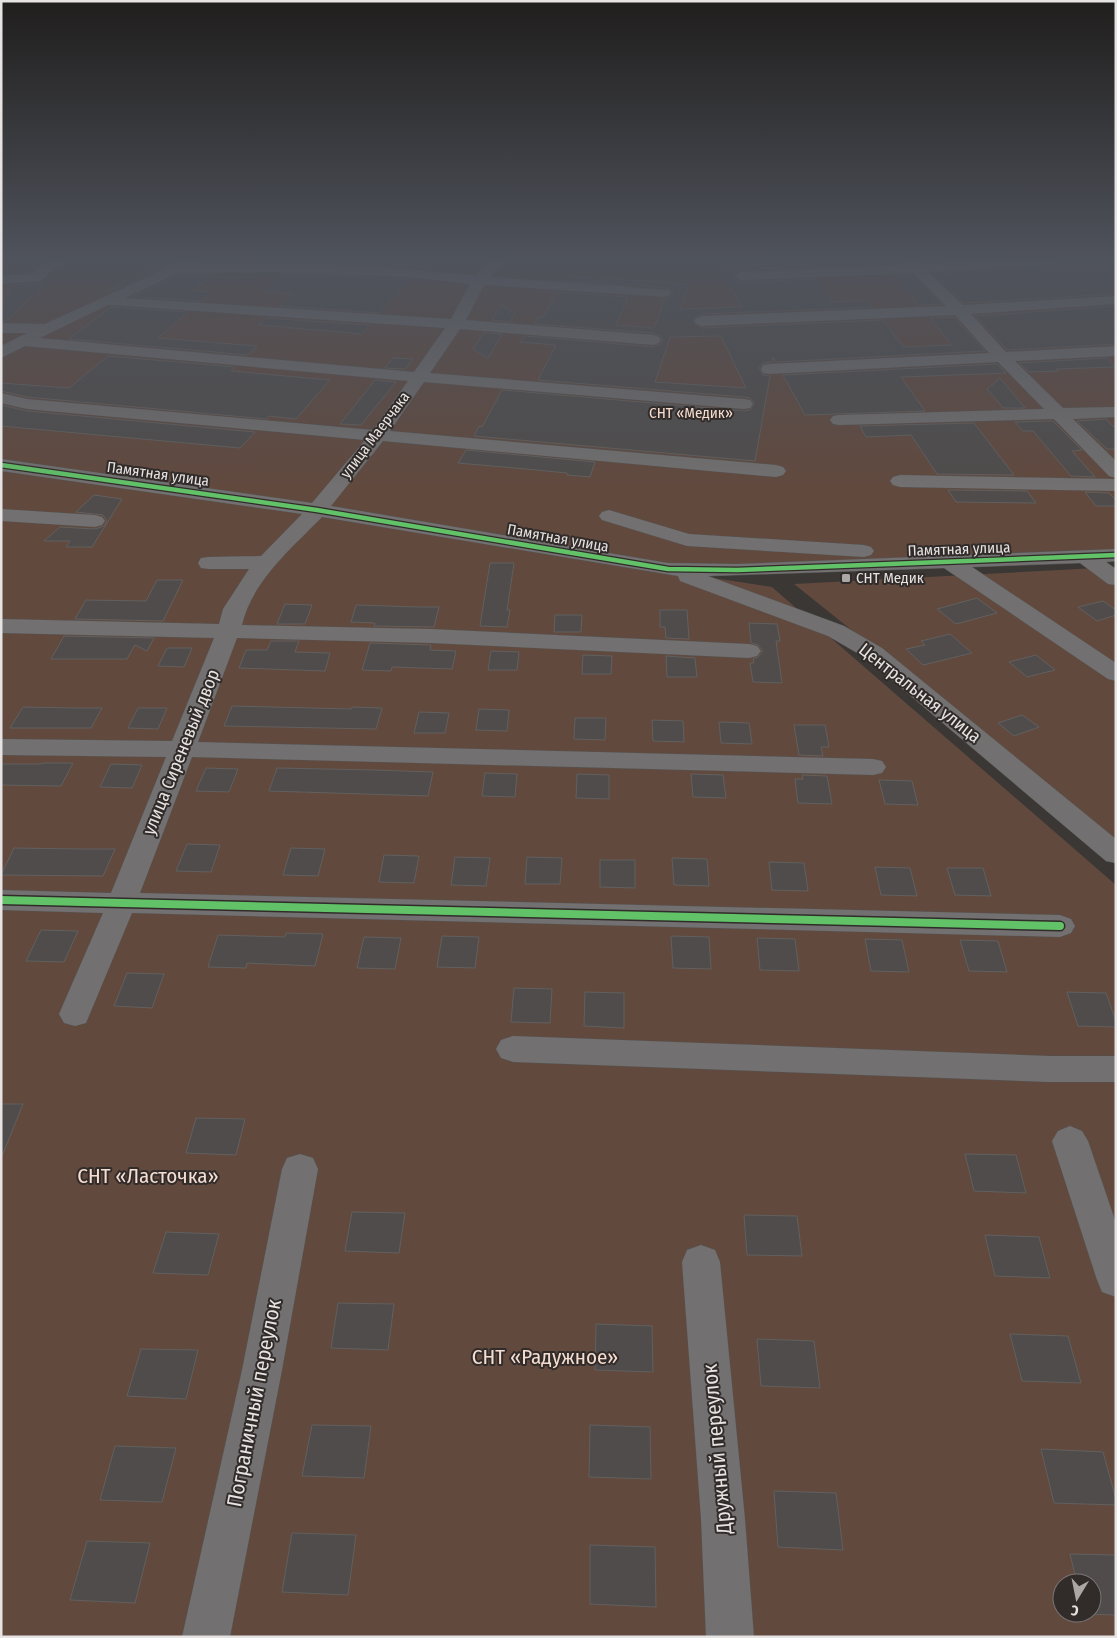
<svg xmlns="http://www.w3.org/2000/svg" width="1117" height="1638" font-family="'Fira Sans Condensed',sans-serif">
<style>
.green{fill:#61493e;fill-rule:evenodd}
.building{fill:#4f4c4b;stroke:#62605e;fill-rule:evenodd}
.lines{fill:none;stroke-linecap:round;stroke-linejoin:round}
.minor-casing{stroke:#555351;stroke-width:1}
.minor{fill:#727070;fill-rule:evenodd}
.cycleway-far1-casing{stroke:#312c2a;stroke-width:7}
.cycleway-casing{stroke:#312c2a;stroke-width:11}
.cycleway-far1{stroke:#61c268;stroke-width:4.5}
.cycleway{stroke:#61c268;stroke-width:8}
.poi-dot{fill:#aaa7a5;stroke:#312c2a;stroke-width:2}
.labels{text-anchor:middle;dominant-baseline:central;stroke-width:4;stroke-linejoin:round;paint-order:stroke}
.far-park-label{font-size:15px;fill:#f6ddd1;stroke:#312c2a}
.far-street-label{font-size:15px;fill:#e6e3e2;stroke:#312c2a}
.far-poi-label{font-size:15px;fill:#e6e3e2;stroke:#312c2a;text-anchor:start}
.street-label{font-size:18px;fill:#e6e3e2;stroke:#312c2a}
.near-park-label{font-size:21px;fill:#f6ddd1;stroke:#312c2a}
.near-street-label{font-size:21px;fill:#e6e3e2;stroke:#312c2a}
</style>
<rect width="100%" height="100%" fill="#3a3735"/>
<path class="green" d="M1 259H1116V555L668 569 1 463Z
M1 471 29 472 772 587 1116 885V1637H1ZM1062 1583H1092V1613H1062Z
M1116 567V842L794 584Z"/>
<path class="building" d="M299 259H416L411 262 424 263 418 269 293 263Z
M1116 260V294L964 303 932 274Z
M158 262 172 264 116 289H111Z
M804 262 808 267 743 270 736 272 734 277 738 281 743 282 816 279 832 302 867 301 872 307 702 314 696 317 693 322 702 328 883 320 903 347 952 345 930 318 954 317 985 351 776 362 773 357 772 362 763 363 759 368 763 375 770 376 755 461 474 436 479 426 482 427 502 390 744 411 750 410 754 403 750 398 744 397 538 380 556 345 520 342 525 336 653 347 661 344 663 341 661 336 653 333 534 324 538 317H543L558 292 628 297 616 325 654 328 665 299 669 298 673 294 669 288 644 286 635 282 633 286 564 281 567 276 689 284 680 309 742 307 719 266ZM721 336 746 388 655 382 670 337Z
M282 274 409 279H410L380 313 279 306 293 294 263 291Z
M178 275H213L193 291 211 292 201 301 132 297Z
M912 275 942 304 919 305 897 280H893L889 276Z
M46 283 6 321H1V310L11 285Z
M501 305 515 313 510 322 492 320Z
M1116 306V344L1007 350 975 316Z
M111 307 188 312 158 338 257 346 248 355 69 339Z
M267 318 369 325 362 334 259 325Z
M484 333 502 334 488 358 473 349Z
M108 356 235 367 231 371 330 380 296 419 269 416 267 419 27 397 1 391V383L69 388Z
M394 357 395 358 413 359 405 369 385 368Z
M1107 358 1115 367 1056 369 1059 371 1029 372 1019 363Z
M997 364 1006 373 901 377 925 411 805 415 783 375Z
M1000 378 1025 408H1003L987 389Z
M375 380 396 382 361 425 340 424Z
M1 405 27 411 255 432 240 448 1 426Z
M1106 419 1116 429V449H1107L1077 421Z
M1053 421 1082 450 1072 451 1095 477 1071 476 1033 431H1023L1015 422Z
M974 423 1014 475 937 474 911 435 866 437 860 426Z
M466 450 595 462 590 477 567 475V473L526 469 458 463Z
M948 490 1027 491 1036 503 956 502Z
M1085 492 1109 493 1116 500V506H1096Z
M94 495 122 499 92 547H66L70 541H44L60 527 95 529 104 526 107 521 103 515 76 512Z
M490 563H514L507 610H510L507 627 480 626Z
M157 580H183L163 621 75 619 86 600 146 601Z
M977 598 997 613 956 624 937 609Z
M1103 601 1116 610V615L1097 621 1078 607Z
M285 604 312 605 305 624H277Z
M356 605 418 607H439L434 627 374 626 375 623 351 622Z
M660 610H687L689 639 666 638 665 627H660Z
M555 615H582L581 632H554Z
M749 623 777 624 780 641H776L782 683 753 682 750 663H754L753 659 758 657 763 651 758 645 751 643Z
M950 634 972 653 923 665 906 649 925 645 921 641Z
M64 636 154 638 147 651 135 645 127 659H51Z
M271 641H299L295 652 330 653 325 671 239 668 246 650H267Z
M370 643 431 645 430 650 456 651 452 669 392 667 391 671 362 670Z
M167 648H192L184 667 158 666Z
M491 651 519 652 517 670H488Z
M583 655 612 656 611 674H582Z
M1036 655 1055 670 1027 677 1009 662Z
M666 656 695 658 697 677H667Z
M232 706 351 709 352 707 382 708 376 729 224 726Z
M23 707 74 708H102L91 728H10Z
M138 708H167L158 729 128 728Z
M479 709 509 710 507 731 476 730Z
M419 712 449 713 445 733H414Z
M1022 715 1039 727 1014 736 998 723Z
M575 718H606L605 740 574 739Z
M652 720 683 721 684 742 653 741Z
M719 722 749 723 752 744 721 743Z
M794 725H825L829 747H821L823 756 799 755Z
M42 763H73L61 786 1 785V764H41Z
M111 764 142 765 132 788 100 787Z
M206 768 238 769 229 792 196 791Z
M277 768 374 770 433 772 428 796 269 791Z
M485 773 517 774 515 797 482 796Z
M577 774 609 775V799L576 798Z
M691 774 723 775 726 798 693 797Z
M802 775 827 776 832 804 798 803 795 779H803Z
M879 780 912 781 918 805 885 804Z
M187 844 220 845 211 872 176 871Z
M14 848 81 849H115L103 876 1 875Z
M291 848 325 849 318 876 283 875Z
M384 855 419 856 414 883 379 882Z
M455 857 490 858 486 886 451 885Z
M527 857 562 858 560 884H525Z
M672 858 707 859 709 886 674 885Z
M600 860H635V888L600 887Z
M769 862 804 863 808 891 772 890Z
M875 867 910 868 917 896 881 895Z
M947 868H983L991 896 955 895Z
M41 930 78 931 64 962 26 961Z
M286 933 323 934 315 966 247 963 246 968 208 967 218 935 285 937Z
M442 936 479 937 475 968 437 967Z
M671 936 709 937 711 969 673 968Z
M364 937 401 938 395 969 357 968Z
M757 938 795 939 799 971 760 970Z
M865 939 902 940 909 972 871 971Z
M960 940 998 941 1007 972 969 971Z
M127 973 164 974 152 1008 114 1006Z
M514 988 552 989 550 1023 511 1022Z
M585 992 624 993V1028L584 1026Z
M1067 992 1106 993 1116 1021V1027L1078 1026Z
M1 1104H23L2 1156H1Z
M196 1118 245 1119 236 1155 186 1153Z
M965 1154 1016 1155 1026 1193 974 1191Z
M352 1212 405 1213 399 1253 345 1251Z
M744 1215 797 1216 802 1256 747 1255Z
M166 1232 219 1234 208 1275 153 1273Z
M985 1235 1039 1237 1050 1278 995 1276Z
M338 1303 394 1304 388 1350 331 1348Z
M596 1324 652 1326 653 1372 595 1370Z
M1010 1334 1068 1336 1081 1383 1022 1381Z
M757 1339 814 1341 820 1388 761 1386Z
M141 1349 198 1350 186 1399 127 1396Z
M312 1425 371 1426 364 1478 302 1476Z
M590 1425 650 1427 651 1479 589 1477Z
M115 1446 176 1448 162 1502 100 1500Z
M1041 1449 1103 1452 1116 1499V1505L1054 1503Z
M774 1491 836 1493 843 1550 778 1547Z
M292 1533 356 1535 348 1595 282 1592Z
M87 1541 150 1543 135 1603 70 1600Z
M590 1545 655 1547 656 1607 590 1604Z
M1070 1554 1116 1555V1615L1084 1614 1092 1613V1583H1077Z"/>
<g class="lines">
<g class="minor-casing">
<path id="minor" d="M51 259H67L40 281 1 284V276L31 274Z
M187 259H196L198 262 196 265C290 264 383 266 476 276L490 259H504L490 277 669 290 671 293 669 296 664 297 484 285 466 320 653 335 659 337 661 340 659 343 653 345 460 329 430 373 744 399 750 400 753 404 750 408 744 409 424 382 390 431 776 465 783 467 786 471 783 475 776 477 383 441 331 506 668 563 737 564 1116 549V561L1106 562 1116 569V585L1108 584 1080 563 972 567 1116 663V681L1108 679 944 568 708 576 844 626 882 648 1116 839V863L1106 861 866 658 828 636 680 581 678 576 322 517C292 548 252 581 242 625L431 629 749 644 757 646 761 651 757 656 749 658 431 643 237 638 198 742 873 759 882 761 886 767 882 773 873 775 192 757 140 893 1060 915 1071 919 1075 926 1071 933 1060 937 132 913 86 1023 75 1026 64 1023 59 1014 103 913 1 910V890L111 893 166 757 1 755V739L172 741 214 638 1 633V619L219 624 223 609 249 569H209L201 568 198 563 201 558 209 557 261 556 302 514 1 471V459L312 503 365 440 27 409 1 403V393L27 399 373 430 408 381 25 346 1 358V346L27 333H1V323L45 324ZM275 272 409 277 470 284 451 319 125 298 178 273ZM108 305H109L445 328 414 372 40 338Z
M903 259H914L920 264 1005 259H1072L1065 263 928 272 963 305 1116 296V304L971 314 1006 352 1116 346V356L1015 361 1063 408 1116 407V417L1073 419 1116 461V478L1109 476 1054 419 839 425 833 424 830 420 833 416 839 415 1044 409 998 362 769 374 763 373 761 369 763 365 769 364 989 353 955 315 702 326 697 324 694 321 697 318 702 316 946 306 913 273 743 280 738 279 736 276 738 273 743 272 904 265 901 261Z
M900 475 1116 479V491L900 487 893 485 890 481 893 477Z
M1 509 95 515 102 517 105 521 102 525 95 527 1 521Z
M609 510 689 534 864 545 871 547 874 551 871 555 864 557 687 546 602 520 599 516 602 512Z
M513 1036 1049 1056H1116V1082H1049L513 1062 501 1058 496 1049 501 1040Z
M1070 1126 1082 1131 1088 1141 1116 1223V1297L1102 1292 1097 1280 1052 1141 1058 1131Z
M300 1154 313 1158 318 1169 282 1370 230 1637H182L242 1370 282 1169 287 1158Z
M701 1245 715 1250 720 1262 745 1519 754 1637H706L701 1519 682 1262 687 1250Z"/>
</g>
<use href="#minor" class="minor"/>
<g class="cycleway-far1-casing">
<path id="cycleway-far1" d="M1 465 317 510 668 569 737 570 1116 555"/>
</g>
<g class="cycleway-casing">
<path id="cycleway" d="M1 900 1060 926"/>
</g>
<use href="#cycleway-far1" class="cycleway-far1"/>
<use href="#cycleway" class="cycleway"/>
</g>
<linearGradient id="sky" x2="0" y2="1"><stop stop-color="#201e1d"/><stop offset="0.53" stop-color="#4f535c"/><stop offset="1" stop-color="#4f535c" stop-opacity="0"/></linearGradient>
<rect width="1117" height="488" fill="url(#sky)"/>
<rect class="poi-dot" x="841" y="573" width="10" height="10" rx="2.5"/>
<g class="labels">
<g class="far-park-label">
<text x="691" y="413">СНТ «Медик»</text>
</g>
<g class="far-street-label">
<text transform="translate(375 435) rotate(-53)">улица Маерчака</text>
<text transform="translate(158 474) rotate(8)">Памятная улица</text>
<text transform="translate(558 538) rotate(10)">Памятная улица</text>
<text transform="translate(959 549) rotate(-2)">Памятная улица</text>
</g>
<g class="far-poi-label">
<text x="856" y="578">СНТ Медик</text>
</g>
<g class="street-label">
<text transform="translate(920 693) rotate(38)">Центральная улица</text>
<text transform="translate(181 752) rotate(-68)">улица Сиреневый двор</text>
</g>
<g class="near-park-label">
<text x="148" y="1176">СНТ «Ласточка»</text>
<text x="545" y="1357">СНТ «Радужное»</text>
</g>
<g class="near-street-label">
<text transform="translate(254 1403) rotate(-79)">Пограничный переулок</text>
<text transform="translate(717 1449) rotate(-95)">Дружный переулок</text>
</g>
</g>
<rect width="1117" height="1638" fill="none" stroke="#e6e3e2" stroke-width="5"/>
<g transform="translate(1077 1598) rotate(190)"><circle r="24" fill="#312c2a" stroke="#797574"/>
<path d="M0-4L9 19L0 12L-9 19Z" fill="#aaa7a5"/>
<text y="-8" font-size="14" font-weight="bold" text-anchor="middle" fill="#e6e3e2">С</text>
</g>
</svg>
